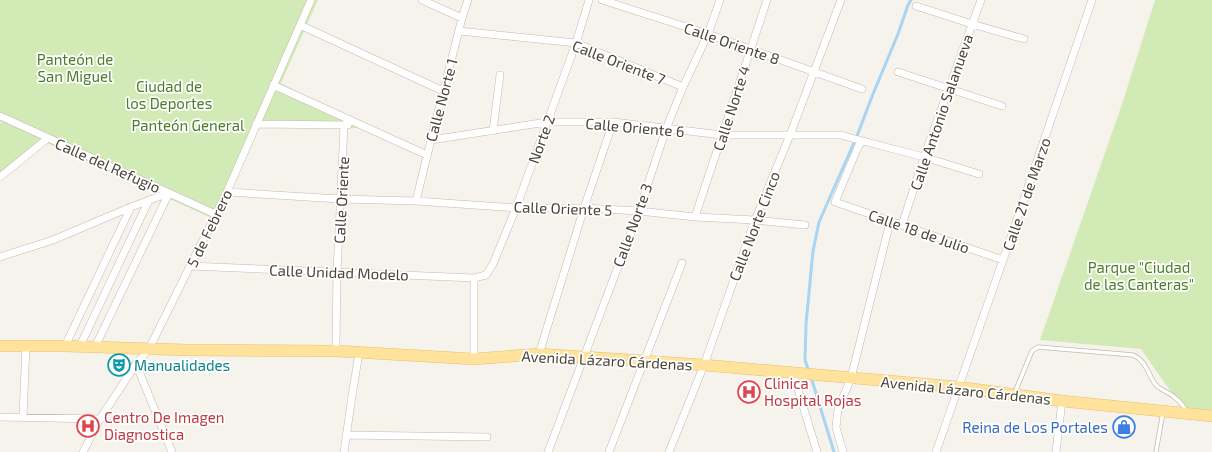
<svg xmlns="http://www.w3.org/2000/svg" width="1212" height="452" font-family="'Exo 2',sans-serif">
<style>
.green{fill:#d2eab5}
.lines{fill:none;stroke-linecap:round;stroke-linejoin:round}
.stream{stroke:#a9d4f2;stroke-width:3}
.lane-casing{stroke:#c2bbae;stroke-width:5}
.street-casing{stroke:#c2bbae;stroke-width:8}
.primary-casing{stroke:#e6c16a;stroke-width:12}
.lane{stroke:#fff;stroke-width:3.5}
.street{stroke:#fff;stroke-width:7}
.primary{stroke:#ffe39c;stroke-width:11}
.labels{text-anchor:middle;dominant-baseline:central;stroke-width:3.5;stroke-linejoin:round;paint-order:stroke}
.street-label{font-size:15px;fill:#4b4439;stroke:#fff}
.park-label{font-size:15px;fill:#4a7f2a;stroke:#fff}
.culture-label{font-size:15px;fill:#0d838f;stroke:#fff;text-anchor:start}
.health-label{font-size:15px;fill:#be3a42;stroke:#fff;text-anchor:start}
.shop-label{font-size:15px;fill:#366cbe;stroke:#fff;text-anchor:end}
</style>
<rect width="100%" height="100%" fill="#f6f3ec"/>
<path class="green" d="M0 0H318L281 83 363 128H257L216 220 47 143 0 179V124L2 122 0 121Z
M1155 0H1212V416L1189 414 1166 385 1141 349 1040 340 1123 101Z"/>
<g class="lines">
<path class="stream" d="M809 372 805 360 806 324 813 251 819 222 857 136 873 94 898 34 908 5 911 0
M811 377 834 452"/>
<g class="lane-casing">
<path id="lane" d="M1015 392 1032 351 1038 347 1133 355C1147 361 1147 374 1156 385 1160 390 1169 392 1174 397 1180 401 1183 406 1187 411
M1156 452 1163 412"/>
</g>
<g class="street-casing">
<path id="street" d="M422 0 462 18
M602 0 708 34 862 89
M916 6 972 24 1024 39
M300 25 443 91
M459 31 576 43 683 87
M898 72 1002 106
M273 85 427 155
M0 116 215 214
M256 124 348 125
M493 131 500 75
M431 140 547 122H613L722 135H841L859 140 924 157 979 174
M862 141 858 147 835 202 1003 260
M0 177 48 138
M227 192 340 199 416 201 516 208H584L639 211 695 217 755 220 805 225
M416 201 431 140 462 18 468 0
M695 217 767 0
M902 225 924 157 981 0
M0 257 53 240 131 207 169 193
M190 266 474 278 486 275 493 264 516 208 576 43 589 0
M474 278V359
M65 346 131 207
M80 346 149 200
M336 346 337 272 344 126
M95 347 169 193
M539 354 584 208 613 122
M136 364 172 452
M793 373 817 452
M0 417 100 419
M23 417 26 345
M346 435 487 437
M83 452 100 419 136 364 149 349 190 266 227 192 311 0
M344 452 352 396 359 353
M548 452 639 211 666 129 683 87 708 34 720 0
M609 452 682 263
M669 452 704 365 755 220 790 135 841 0
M843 452 836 427 838 409 851 378 890 222
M936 452 1003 260 1092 0
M1056 452 1062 401"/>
</g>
<g class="primary-casing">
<path id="primary" d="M0 346H65L187 350 336 351 474 359 539 354 704 365 958 387 1062 401 1212 416"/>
</g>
<use href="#lane" class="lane"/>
<use href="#street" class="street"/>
<use href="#primary" class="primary"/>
</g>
<defs>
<g id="theatre-ring" transform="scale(1.15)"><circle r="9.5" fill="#fff" stroke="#0f9aa8" stroke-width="1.5"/><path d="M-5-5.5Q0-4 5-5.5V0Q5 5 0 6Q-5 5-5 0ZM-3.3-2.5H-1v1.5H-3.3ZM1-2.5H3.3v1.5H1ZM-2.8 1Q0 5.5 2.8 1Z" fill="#0f9aa8"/></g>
<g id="hospital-ring" transform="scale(1.15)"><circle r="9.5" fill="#fff" stroke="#e0444e" stroke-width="1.5"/><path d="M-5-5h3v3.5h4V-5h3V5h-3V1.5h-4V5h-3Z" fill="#e0444e"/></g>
<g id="shop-ring" transform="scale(1.15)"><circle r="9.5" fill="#fff" stroke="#3f7fe0" stroke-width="1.5"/><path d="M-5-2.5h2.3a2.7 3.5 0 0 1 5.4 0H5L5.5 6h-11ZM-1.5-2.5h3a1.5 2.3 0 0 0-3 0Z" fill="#3f7fe0"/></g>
</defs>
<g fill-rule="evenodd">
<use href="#theatre-ring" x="119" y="365"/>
<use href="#hospital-ring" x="749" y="392"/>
<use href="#hospital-ring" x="88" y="426"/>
<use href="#shop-ring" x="1124" y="427"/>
</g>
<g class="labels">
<g class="street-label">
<text transform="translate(732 43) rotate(19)">Calle Oriente 8</text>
<text transform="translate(619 62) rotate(21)">Calle Oriente 7</text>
<text transform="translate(441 100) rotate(-75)">Calle Norte 1</text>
<text transform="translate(731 108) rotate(-72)">Calle Norte 4</text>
<text transform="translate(941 112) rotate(-71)">Calle Antonio Salanueva</text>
<text transform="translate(635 127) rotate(5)">Calle Oriente 6</text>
<text transform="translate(541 139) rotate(-70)">Norte 2</text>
<text transform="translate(108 165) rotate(24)">Calle del Refugio</text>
<text transform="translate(1026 194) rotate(-71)">Calle 21 de Marzo</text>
<text transform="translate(341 200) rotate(-87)">Calle Oriente</text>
<text transform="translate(563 208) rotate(2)">Calle Oriente 5</text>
<text transform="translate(632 225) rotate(-70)">Calle Norte 3</text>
<text transform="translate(754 226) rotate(-69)">Calle Norte Cinco</text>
<text transform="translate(209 228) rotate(-64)">5 de Febrero</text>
<text transform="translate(919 231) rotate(19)">Calle 18 de Julio</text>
<text transform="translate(339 272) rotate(2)">Calle Unidad Modelo</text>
<text transform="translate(607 360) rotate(3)">Avenida Lázaro Cárdenas</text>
<text transform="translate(966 390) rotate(6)">Avenida Lázaro Cárdenas</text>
</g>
<g class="park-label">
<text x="75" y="59">Panteón de<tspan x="75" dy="17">San Miguel</tspan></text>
<text x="169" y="86">Ciudad de<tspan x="169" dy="17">los Deportes</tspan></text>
<text x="188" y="125">Panteón General</text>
<text x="1139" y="267">Parque "Ciudad<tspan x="1139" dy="17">de las Canteras"</tspan></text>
</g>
<g class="culture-label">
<text x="134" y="365">Manualidades</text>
</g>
<g class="health-label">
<text x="764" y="383">Clinica<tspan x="764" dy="17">Hospital Rojas</tspan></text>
<text x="104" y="417">Centro De Imagen<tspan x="104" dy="17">Diagnostica</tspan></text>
</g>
<g class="shop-label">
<text x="1108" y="427">Reina de Los Portales</text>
</g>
</g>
</svg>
